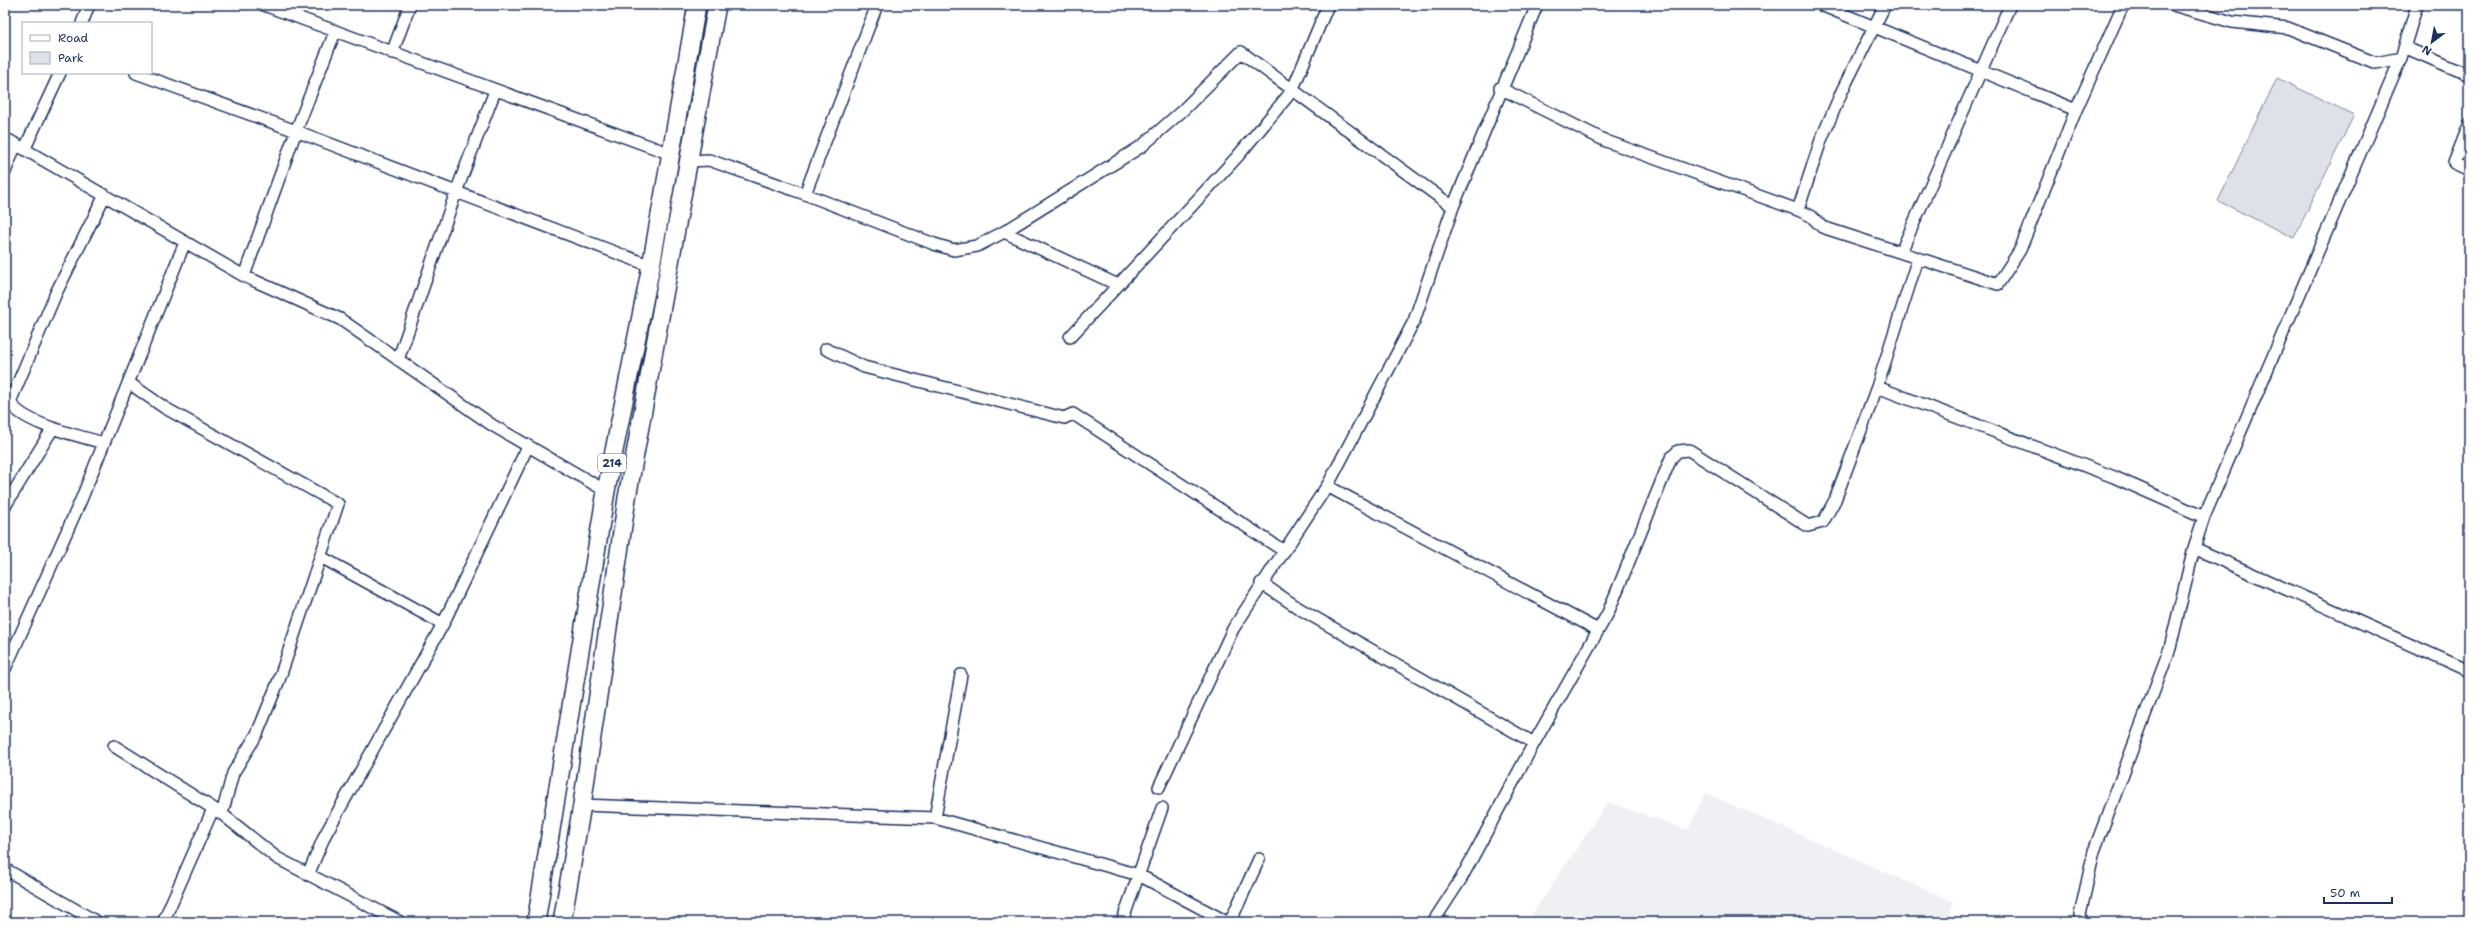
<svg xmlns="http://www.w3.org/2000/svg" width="2474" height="927" font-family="'Shantell Sans',sans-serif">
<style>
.built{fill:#eff0f4}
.green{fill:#dee1e7;stroke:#7c88a2}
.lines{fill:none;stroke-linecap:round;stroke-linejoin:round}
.minor-casing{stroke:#1b2f5e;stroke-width:14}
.highway-casing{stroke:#1b2f5e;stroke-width:20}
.minor{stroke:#fff;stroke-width:11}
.highway{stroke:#fff;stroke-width:17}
.labels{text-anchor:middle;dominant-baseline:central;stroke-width:3;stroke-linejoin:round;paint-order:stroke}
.shield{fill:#fff;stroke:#5f6d8e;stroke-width:1}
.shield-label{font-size:11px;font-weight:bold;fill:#1b2f5e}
</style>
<rect width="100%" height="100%" fill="#fff"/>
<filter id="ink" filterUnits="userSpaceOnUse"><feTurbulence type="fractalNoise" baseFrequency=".025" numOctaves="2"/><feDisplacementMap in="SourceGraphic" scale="8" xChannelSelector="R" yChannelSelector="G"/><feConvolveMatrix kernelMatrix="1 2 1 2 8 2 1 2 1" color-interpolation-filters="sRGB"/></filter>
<g filter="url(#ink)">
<path class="built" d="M1705 793 1954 902 1946 922H1527L1608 802 1688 830Z"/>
<path class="green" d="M2277 78 2354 115 2294 238 2218 201Z"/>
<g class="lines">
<g class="minor-casing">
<path id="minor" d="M264 5 671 154
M1821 5 2076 110
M2173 5 2232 22 2288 28 2376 63 2401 58
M2417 5 2401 58 2204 517 2194 548 2469 671
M82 23 89 5
M2404 47 2469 75
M392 53 410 5
M136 73 296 131 651 266
M1500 88 1606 141 1798 210 1811 216 1822 227 1998 284 2020 250 2076 110 2123 5
M2469 125 2454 163 2469 170
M5 138 244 276 340 319 492 425 606 491
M25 148 60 73
M689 161 709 160 805 194 934 244 954 250 977 246 1004 232 1142 146 1182 111 1241 52 1453 207
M5 172 16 144
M805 194 877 5
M1798 210 1821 140 1842 91 1885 5
M1004 232 1118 285
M1901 252 2010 5
M1918 258 1877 387 2114 477 2204 517
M244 276 296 131 335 32
M1070 337 1237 157 1292 91 1328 5
M826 349 864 367 1064 418 1073 414 1284 551
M398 360 456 192 495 91
M129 383 165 408 338 504 279 680 257 734 233 773 222 814
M104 443C80 436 22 424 10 402L56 293 105 195
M1327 486 1598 630
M5 506 53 428
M321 557 443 624
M1261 583 1300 609 1534 743
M5 669 81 500 185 242
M114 746 222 814 277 858 400 922
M1159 787 1233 629 1329 483 1414 321 1453 207 1537 5
M582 805 935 818 1139 875 1227 922
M935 818 961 675
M5 869 97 922
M308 875 325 835 443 624 528 446
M163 922 213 809
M1122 922 1162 808
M1230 922 1259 859
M1433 922 1461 879 1534 743 1608 613 1671 458 1678 451 1689 450 1808 526 1823 522 1835 500 1877 387
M2082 922 2080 915 2094 851 2170 648 2194 548"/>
</g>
<g class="highway-casing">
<path id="highway" d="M536 922 606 491 651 266 697 5
M562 922 582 805 627 498 717 5"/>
</g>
<use href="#minor" class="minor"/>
<use href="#highway" class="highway"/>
</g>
</g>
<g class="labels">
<rect class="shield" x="598" y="454" width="28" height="18" rx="3"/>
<g class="shield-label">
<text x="612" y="463">214</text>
</g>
</g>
<rect width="2474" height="927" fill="none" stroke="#fff" stroke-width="20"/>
<rect x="10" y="10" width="2454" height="907" fill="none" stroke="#1b2f5e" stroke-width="1.5" filter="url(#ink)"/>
<rect x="22" y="22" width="130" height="52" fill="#ffffff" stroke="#a4acbf"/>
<rect x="30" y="35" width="20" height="6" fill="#ffffff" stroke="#a4acbf"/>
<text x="58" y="42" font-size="12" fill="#1b2f5e">Road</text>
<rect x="30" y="52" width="20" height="12" fill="#dee1e7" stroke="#a4acbf"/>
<text x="58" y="62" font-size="12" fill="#1b2f5e">Park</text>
<g transform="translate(2432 42) rotate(212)" stroke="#ffffff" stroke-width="3" paint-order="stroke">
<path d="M0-3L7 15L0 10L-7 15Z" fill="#1b2f5e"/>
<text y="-6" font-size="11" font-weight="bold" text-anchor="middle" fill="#1b2f5e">N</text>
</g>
<path d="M2324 897v6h68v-6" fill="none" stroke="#1b2f5e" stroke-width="2"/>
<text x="2330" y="897" font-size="12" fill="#1b2f5e" stroke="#ffffff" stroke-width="3" paint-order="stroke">50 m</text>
</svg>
